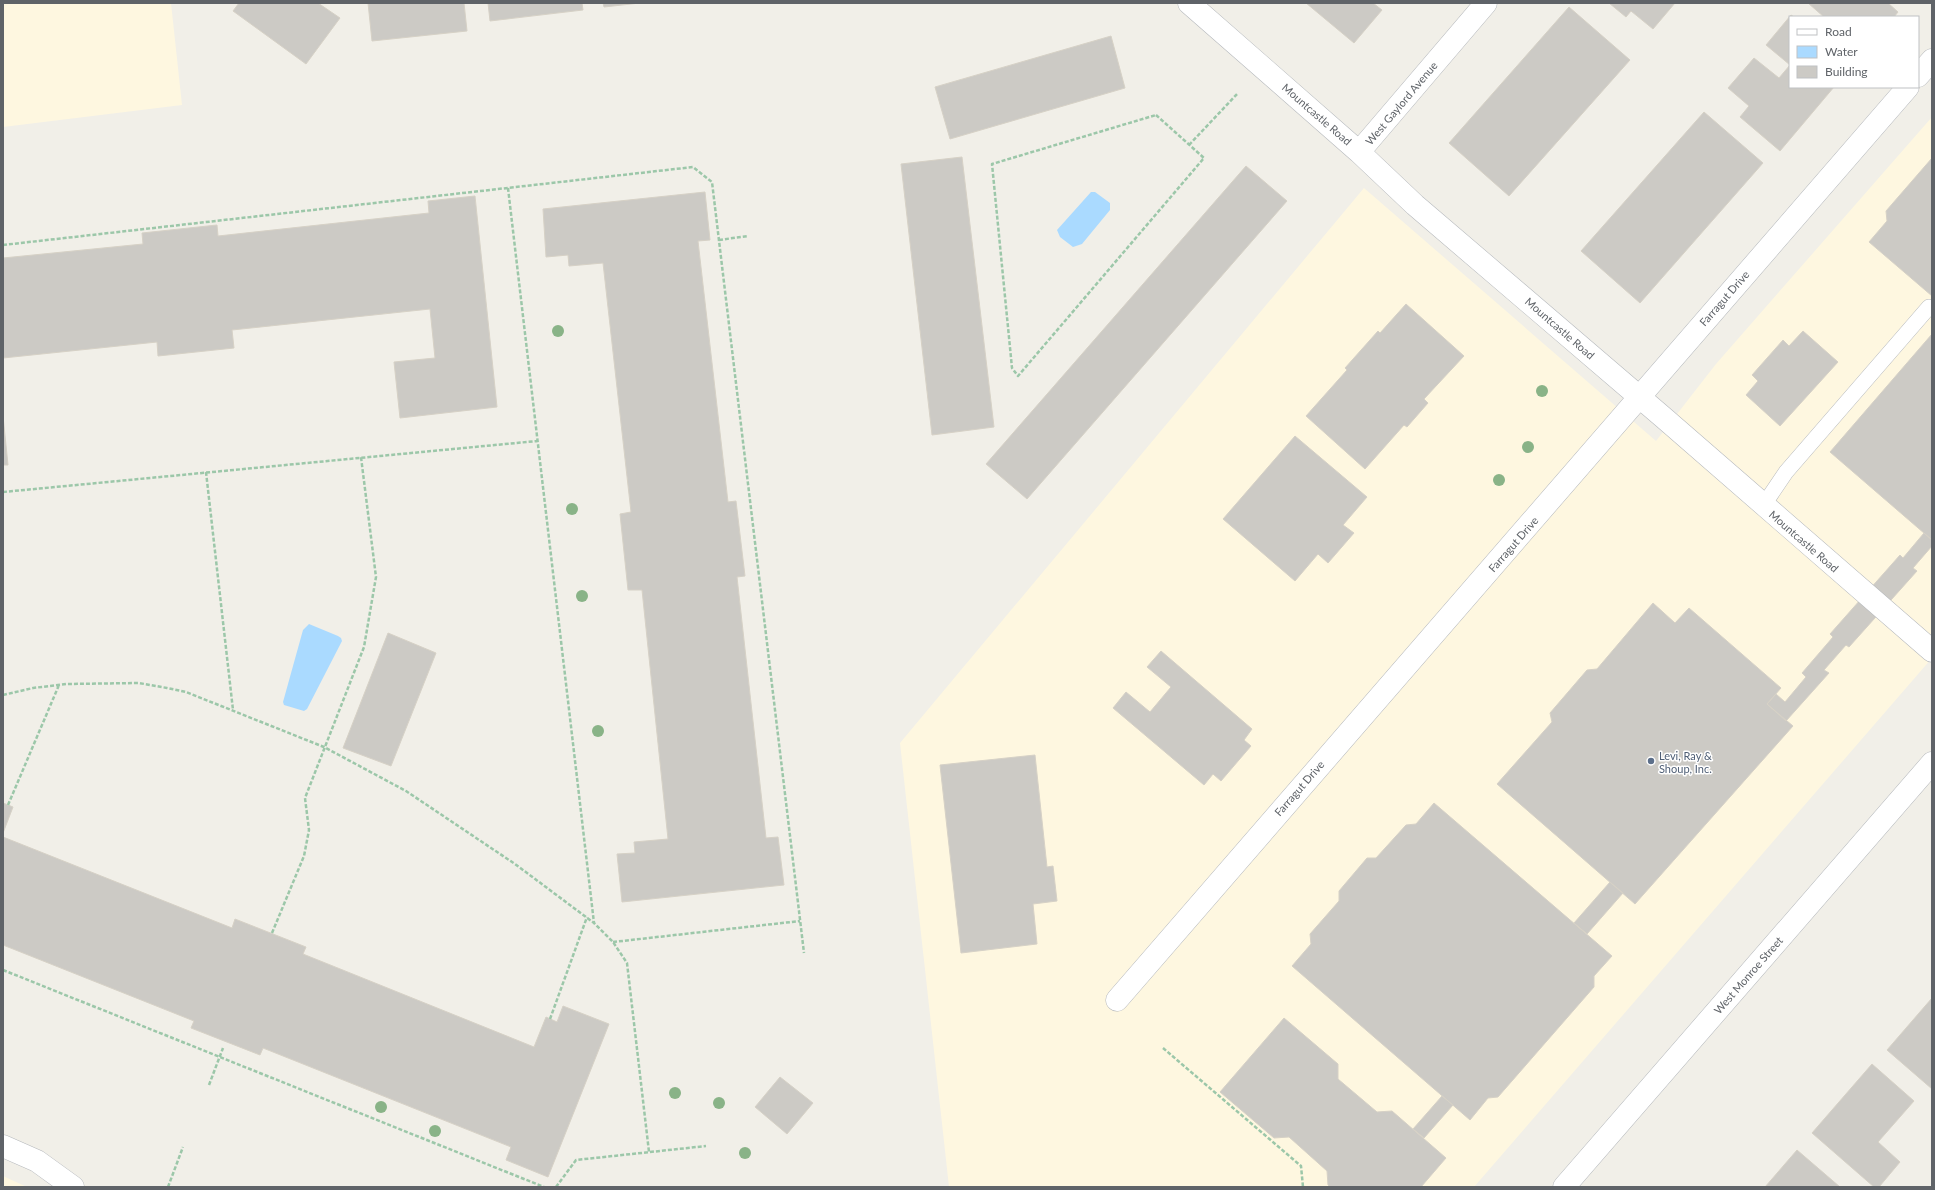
<svg xmlns="http://www.w3.org/2000/svg" width="1935" height="1190" font-family="Lato,sans-serif">
<style>
.commercial{fill:#fef7e0}
.water{fill:#aadaff}
.building{fill:#cccac5;stroke:#d6d1c6}
.lines{fill:none;stroke-linecap:round;stroke-linejoin:round}
.service-casing{stroke:#b5b8bc;stroke-width:16}
.minor-casing{stroke:#b5b8bc;stroke-width:23}
.tertiary-casing{stroke:#b5b8bc;stroke-width:23}
.path{stroke:#9cc7a9;stroke-width:2.5;stroke-dasharray:4 2;stroke-linecap:butt}
.service{stroke:#fff;stroke-width:15}
.minor{stroke:#fff;stroke-width:22}
.tertiary{stroke:#fff;stroke-width:22}
.tree{fill:#89b387}
.service-dot{fill:#5c6f8a;stroke:#fff;stroke-width:1.5}
.labels{text-anchor:middle;dominant-baseline:central;stroke-width:3;stroke-linejoin:round;paint-order:stroke}
.street-label{font-size:11px;fill:#5f6368;stroke:#fff}
.service-label{font-size:11px;fill:#4e5e75;stroke:#fff;text-anchor:start}
</style>
<rect width="100%" height="100%" fill="#f1efe8"/>
<path class="commercial" d="M3 3H171L182 105 3 127Z
M1932 117V658L1474 1187H949L900 743 1364 188 1656 441 1716 364Z
M3 1176 27 1187H3Z"/>
<path class="water" d="M1091 192H1095L1110 203V210L1082 244 1073 247 1060 237 1057 230Z
M309 624 338 636 341 638 342 641 307 709 304 711 284 705 283 702 303 630Z"/>
<path class="building" d="M239 3H318L340 18 306 64 233 11Z
M368 3H464L467 31 372 41Z
M488 3H582L583 10 490 21Z
M603 3H640L604 7Z
M1306 3H1373L1382 10 1354 43Z
M1609 3H1675L1653 29 1631 11 1626 17Z
M1808 3H1888L1898 12 1894 17H1824Z
M1569 7 1630 60 1509 196 1449 143Z
M1791 15 1794 17H1790V87H1834L1780 151 1740 117 1749 106 1728 88 1754 58 1779 78 1790 65 1766 45Z
M1111 36 1125 88 950 139 935 87Z
M1704 112 1763 163 1640 303 1581 251Z
M962 157 994 427 932 435 901 164Z
M1932 158V296L1869 242 1887 221 1886 211Z
M1246 166 1287 201 1027 499 986 464Z
M705 192 710 240 698 241 728 502 736 501 745 576 737 577 766 838 778 837 784 885 622 902 617 854 635 853 634 842 668 839 642 590H628L620 514 631 512 603 263 569 266 568 255 546 257 543 209Z
M475 196 497 407 400 418 394 362 435 358 430 309 232 330 234 348 158 356 157 342 3 358V258L143 244 142 233 217 225 218 236 429 213 428 201Z
M1406 304 1464 356 1424 399 1428 403 1407 427 1404 425 1365 469 1306 416 1347 370 1345 368 1378 331 1380 333Z
M1803 331 1838 362 1780 426 1746 395 1758 381 1752 375 1783 340 1789 346Z
M1932 334V540L1830 452Z
M3 416 8 465H3Z
M1295 436 1367 497 1343 525 1354 533 1328 563 1318 554 1295 581 1223 519Z
M1924 533 1932 540V546L1913 568 1917 571 1849 647 1846 645 1824 670 1829 673 1786 721 1767 704 1776 694 1785 702 1806 677 1802 673 1833 637 1830 634 1900 555 1903 558Z
M1653 603 1675 623 1689 608 1781 688 1767 704 1793 726 1635 904 1497 784 1552 722 1550 713 1587 670 1597 669Z
M388 633 436 653 391 766 343 748Z
M1161 651 1252 729 1244 740 1251 746 1221 781 1213 774 1204 785 1113 708 1126 692 1150 712 1171 687 1147 667Z
M1035 755 1047 867 1053 866 1057 901 1033 904 1037 944 961 953 940 765Z
M3 803 13 807 3 833Z
M1434 803 1612 956 1594 976V987L1498 1097 1488 1098 1470 1120 1292 966 1311 944 1310 934 1339 901V891L1367 858H1376L1406 825 1416 824Z
M3 837 232 928 235 919 306 947 303 954 534 1047 546 1017 557 1022 563 1006 609 1024 548 1177 506 1160 511 1147 263 1048 260 1055 191 1028 194 1021 3 945Z
M1610 882 1623 893 1587 934 1574 923Z
M1932 998V1089L1887 1050Z
M1284 1018 1338 1064V1079L1377 1112 1392 1111 1446 1158 1421 1187H1330L1328 1185 1327 1171 1289 1137 1274 1138 1220 1092Z
M1872 1064 1914 1101 1878 1142 1900 1162 1879 1187H1874L1812 1133Z
M780 1077 813 1103 787 1134 755 1107Z
M1442 1096 1453 1105 1424 1138 1413 1129Z
M1797 1150 1840 1187H1765Z"/>
<g class="lines">
<g class="service-casing">
<path id="service" d="M1763 506 1786 472 1929 307"/>
</g>
<g class="minor-casing">
<path id="minor" d="M1189 3 1359 152 1415 205 1664 418 1932 651
M1918 76 1932 60
M1359 152 1486 3
M1117 1000 1908 87
M3 1146 37 1161 73 1187"/>
</g>
<g class="tertiary-casing">
<path id="tertiary" d="M1564 1187 1932 763"/>
</g>
<path class="path" d="M1156 115 1204 158 1018 376 1012 368 992 164Z
M1189 145 1238 93
M508 188 594 923
M719 240 748 236
M3 245 693 167 712 182 804 953
M206 472 233 710
M3 492 537 441
M3 695 33 688 66 684 139 683 167 688 186 692 324 747 406 791 515 864 594 923 613 942 627 963 649 1152
M8 805 59 685
M272 933 304 856 309 830 305 798 364 647 376 577 361 457
M613 942 800 921
M3 970 544 1187
M550 1019 587 917
M1163 1048 1301 1166 1303 1187
M209 1085 223 1048
M168 1187 183 1147
M556 1187 576 1160 706 1146"/>
<use href="#service" class="service"/>
<use href="#minor" class="minor"/>
<use href="#tertiary" class="tertiary"/>
</g>
<g class="tree">
<circle cx="558" cy="331" r="6"/>
<circle cx="1542" cy="391" r="6"/>
<circle cx="1528" cy="447" r="6"/>
<circle cx="1499" cy="480" r="6"/>
<circle cx="572" cy="509" r="6"/>
<circle cx="582" cy="596" r="6"/>
<circle cx="598" cy="731" r="6"/>
<circle cx="675" cy="1093" r="6"/>
<circle cx="719" cy="1103" r="6"/>
<circle cx="381" cy="1107" r="6"/>
<circle cx="435" cy="1131" r="6"/>
<circle cx="745" cy="1153" r="6"/>
</g>
<circle class="service-dot" cx="1651" cy="761" r="4"/>
<g class="labels">
<g class="street-label">
<text transform="translate(1401 103) rotate(-50)">West Gaylord Avenue</text>
<text transform="translate(1317 114) rotate(41)">Mountcastle Road</text>
<text transform="translate(1724 298) rotate(-49)">Farragut Drive</text>
<text transform="translate(1560 328) rotate(41)">Mountcastle Road</text>
<text transform="translate(1804 541) rotate(41)">Mountcastle Road</text>
<text transform="translate(1513 544) rotate(-49)">Farragut Drive</text>
<text transform="translate(1299 788) rotate(-49)">Farragut Drive</text>
<text transform="translate(1748 975) rotate(-49)">West Monroe Street</text>
</g>
<g class="service-label">
<text x="1659" y="755">Levi, Ray &amp;<tspan x="1659" dy="13">Shoup, Inc.</tspan></text>
</g>
</g>
<rect width="1935" height="1190" fill="none" stroke="#5f6368" stroke-width="8"/>
<rect x="1789" y="16" width="130" height="72" fill="#ffffff" stroke="#bfc1c3"/>
<rect x="1797" y="29" width="20" height="6" fill="#ffffff" stroke="#bfc1c3"/>
<text x="1825" y="36" font-size="12" fill="#5f6368">Road</text>
<rect x="1797" y="46" width="20" height="12" fill="#aadaff" stroke="#bfc1c3"/>
<text x="1825" y="56" font-size="12" fill="#5f6368">Water</text>
<rect x="1797" y="66" width="20" height="12" fill="#cccac5" stroke="#bfc1c3"/>
<text x="1825" y="76" font-size="12" fill="#5f6368">Building</text>
</svg>
